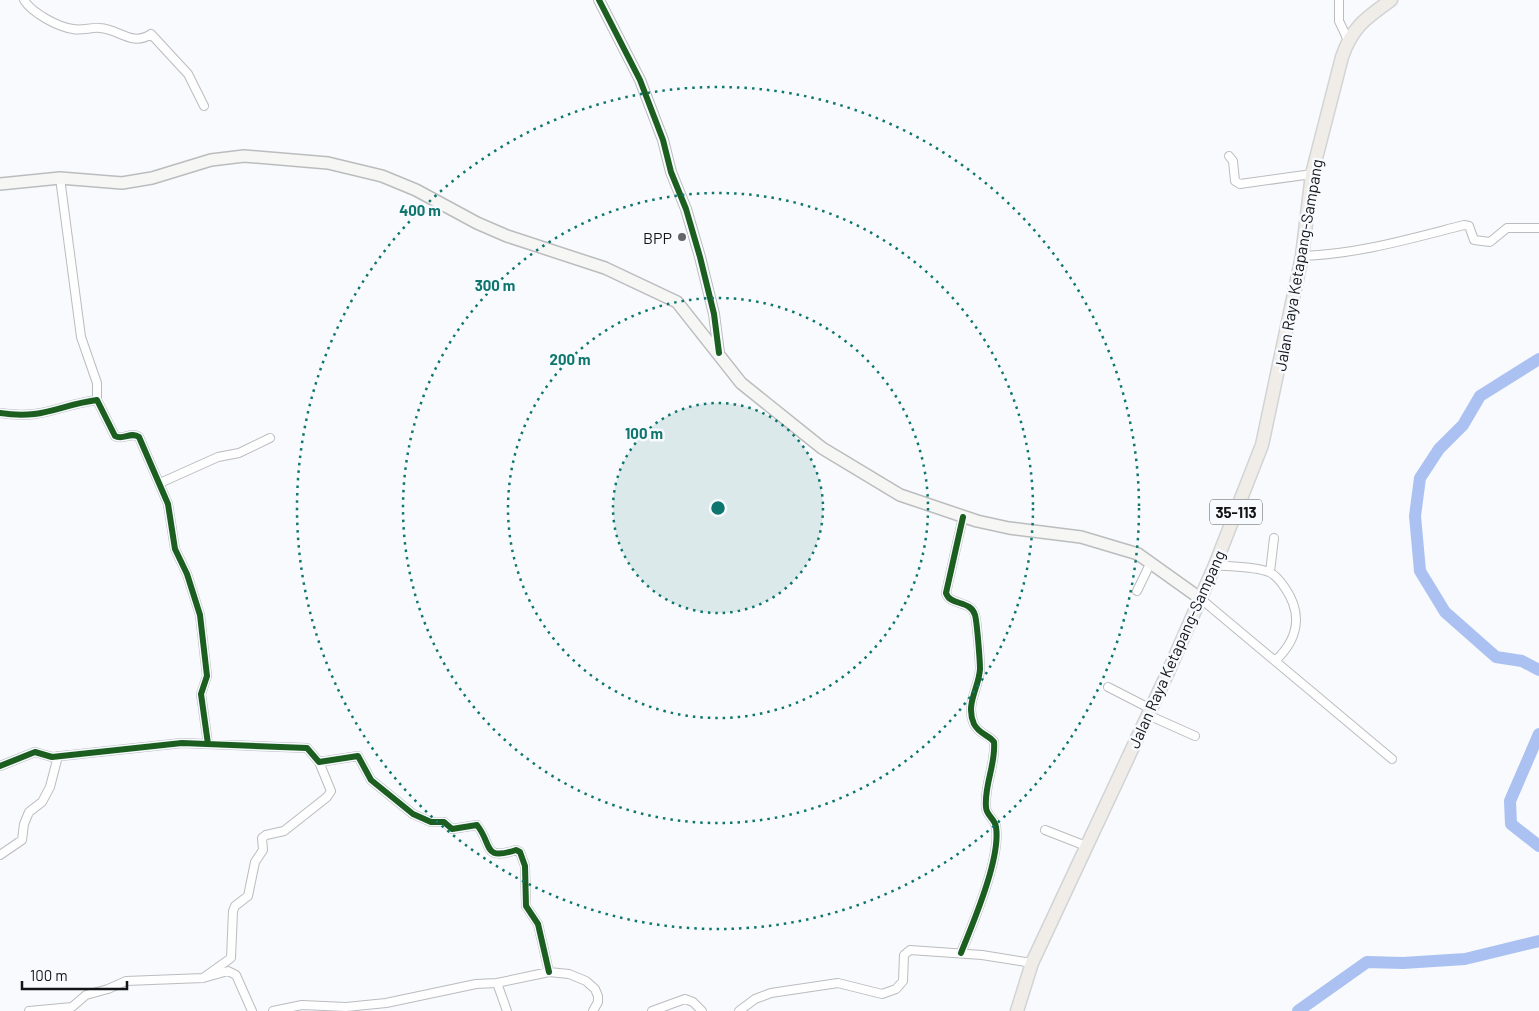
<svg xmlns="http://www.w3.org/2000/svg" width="1539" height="1011" font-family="Barlow,sans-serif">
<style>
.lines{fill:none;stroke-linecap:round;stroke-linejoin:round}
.river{stroke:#abc1f2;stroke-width:12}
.minor-casing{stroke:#bbbcbe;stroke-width:10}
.tertiary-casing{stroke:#bbbcbe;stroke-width:12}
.secondary-casing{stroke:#bbbcbe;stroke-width:14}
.primary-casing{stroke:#d2d3d4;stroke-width:15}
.minor{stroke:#fefeff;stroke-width:8}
.tertiary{stroke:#fefeff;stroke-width:10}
.secondary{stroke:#f6f6f4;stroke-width:11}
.primary{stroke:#f0ede8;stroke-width:12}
.cycleway-casing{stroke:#f7fafe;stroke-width:9}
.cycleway{stroke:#1b5e20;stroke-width:6}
.ring{fill:none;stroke:#0f766e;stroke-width:2.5;stroke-dasharray:2.5 5}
.poi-dot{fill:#636567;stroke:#f7fafe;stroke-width:2}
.labels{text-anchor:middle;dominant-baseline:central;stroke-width:5;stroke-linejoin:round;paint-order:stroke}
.shield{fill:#f7fafe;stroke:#575a5c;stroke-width:1}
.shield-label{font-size:15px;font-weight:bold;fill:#131516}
.poi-label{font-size:16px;fill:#131516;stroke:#f7fafe;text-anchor:end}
.street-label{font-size:16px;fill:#131516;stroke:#f7fafe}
.centre{fill:#0f766e;stroke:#f7fafe;stroke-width:2.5}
.ring-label{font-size:15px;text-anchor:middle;font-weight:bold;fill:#0f766e;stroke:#f7fafe;stroke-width:5;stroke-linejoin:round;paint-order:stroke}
</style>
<rect width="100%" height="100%" fill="#f8fafd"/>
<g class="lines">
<path class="river" d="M1539 359 1480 396 1463 425 1439 449 1420 478 1415 516 1420 571 1445 612 1496 657 1522 661 1539 670
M1539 734 1510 801 1511 824 1539 846
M1298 1011 1367 962 1403 963 1465 959 1539 941"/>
<g class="minor-casing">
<path id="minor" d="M24 0C32 13 58 27 73 29 82 31 91 27 100 28 119 29 132 47 151 34L188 74 204 106
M1339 0V21L1348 40
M1229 156 1233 161 1235 181 1240 184 1312 174
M60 178 81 337 97 383V400
M1302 256C1358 254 1409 239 1464 225L1469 226 1474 240 1490 242 1507 228H1539
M0 413C43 420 58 405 97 400L115 436C123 441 131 431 139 437L168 504 175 549 187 574 200 615 207 676 201 694 208 744
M160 483 218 457 239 453 270 438
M1215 565C1232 567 1253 566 1269 572 1276 575 1281 582 1285 588 1303 614 1298 639 1276 660
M1270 572 1274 538
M1137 591 1151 562
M1201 599 1392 759
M1108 687 1151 709
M1148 715 1195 736
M0 766 35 752 52 757 182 743 307 748 319 762 358 756 371 780 413 814 431 822H444L452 829 477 825C493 845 482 861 516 850L520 852 525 866 526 906 538 924 549 972
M1045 830 1086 846
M0 855 22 840 24 824 29 812 42 802 50 787 58 756
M961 953C973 923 1001 858 996 827 995 819 986 815 986 807 984 785 996 764 994 742 989 735 979 734 974 724 965 704 979 688 980 669 980 661 977 622 975 615 971 600 950 606 946 593L963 517
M203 978 231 958 233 911 235 906 248 896 255 862 263 850 262 838 266 835 284 831 327 797 331 791 319 762
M497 983 507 1011
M29 1011 72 1007 86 995 108 989 126 981 203 978 228 971 236 975 252 1011
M273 1011 302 1005 346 1007 386 1003 476 984 497 983 549 972 569 974 586 981 595 989 598 996V1002L593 1011
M652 1011 685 999 693 1002 702 1011
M739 1011 755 999 771 993 838 983 882 994 896 989 903 981 904 955 910 950 982 955 1032 963"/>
</g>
<g class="tertiary-casing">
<path id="tertiary" d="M599 0 640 80 663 140 671 172 686 209 700 257 714 314 719 353"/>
</g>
<g class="secondary-casing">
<path id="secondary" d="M0 184 60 178 122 183 152 178 211 160 244 156 328 163 382 176 416 190 477 223 507 236 605 268 677 302 741 383 822 448 900 495 977 521 1009 528 1081 537 1138 554 1201 599"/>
</g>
<g class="primary-casing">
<path id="primary" d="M1017 1011 1032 963 1169 670 1215 565 1262 445 1302 256 1312 174 1342 57C1352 27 1366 18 1391 0"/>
</g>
<use href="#minor" class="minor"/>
<use href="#tertiary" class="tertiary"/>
<use href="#secondary" class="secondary"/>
<use href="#primary" class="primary"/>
<g class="cycleway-casing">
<path id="cycleway" d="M599 0 640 80 663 140 671 172 686 209 700 257 714 314 719 353
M0 413C43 420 58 405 97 400L115 436C123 441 131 431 139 437L168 504 175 549 187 574 200 615 207 676 201 694 208 744
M0 766 35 752 52 757 182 743 307 748 319 762 358 756 371 780 413 814 431 822H444L452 829 477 825C493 845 482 861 516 850L520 852 525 866 526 906 538 924 549 972
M961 953C973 923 1001 858 996 827 995 819 986 815 986 807 984 785 996 764 994 742 989 735 979 734 974 724 965 704 979 688 980 669 980 661 977 622 975 615 971 600 950 606 946 593L963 517"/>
</g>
<use href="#cycleway" class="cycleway"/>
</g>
<circle cx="718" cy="508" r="105" fill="#0f766e" fill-opacity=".12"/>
<g class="ring">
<circle cx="718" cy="508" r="105"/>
<circle cx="718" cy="508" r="210"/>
<circle cx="718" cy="508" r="315"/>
<circle cx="718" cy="508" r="421"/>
</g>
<circle class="poi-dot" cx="682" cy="237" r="5"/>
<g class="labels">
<rect class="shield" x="1210" y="499.5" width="52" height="25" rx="4"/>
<g class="shield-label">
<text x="1236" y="512">35-113</text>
</g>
<g class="poi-label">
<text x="672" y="237">BPP</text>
</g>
<g class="street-label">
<text transform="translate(1298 265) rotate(-80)">Jalan Raya Ketapang-Sampang</text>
<text transform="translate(1176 649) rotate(-66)">Jalan Raya Ketapang-Sampang</text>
</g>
</g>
<circle cx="718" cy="508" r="8" class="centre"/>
<g class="ring-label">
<text x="420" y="216">400 m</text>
<text x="495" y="291">300 m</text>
<text x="570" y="365">200 m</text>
<text x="644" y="439">100 m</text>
</g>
<path d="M22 981v8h105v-8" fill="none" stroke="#131516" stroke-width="2.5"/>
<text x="30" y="981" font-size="15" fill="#131516" stroke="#f7fafe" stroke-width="4" paint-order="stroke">100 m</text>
</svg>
